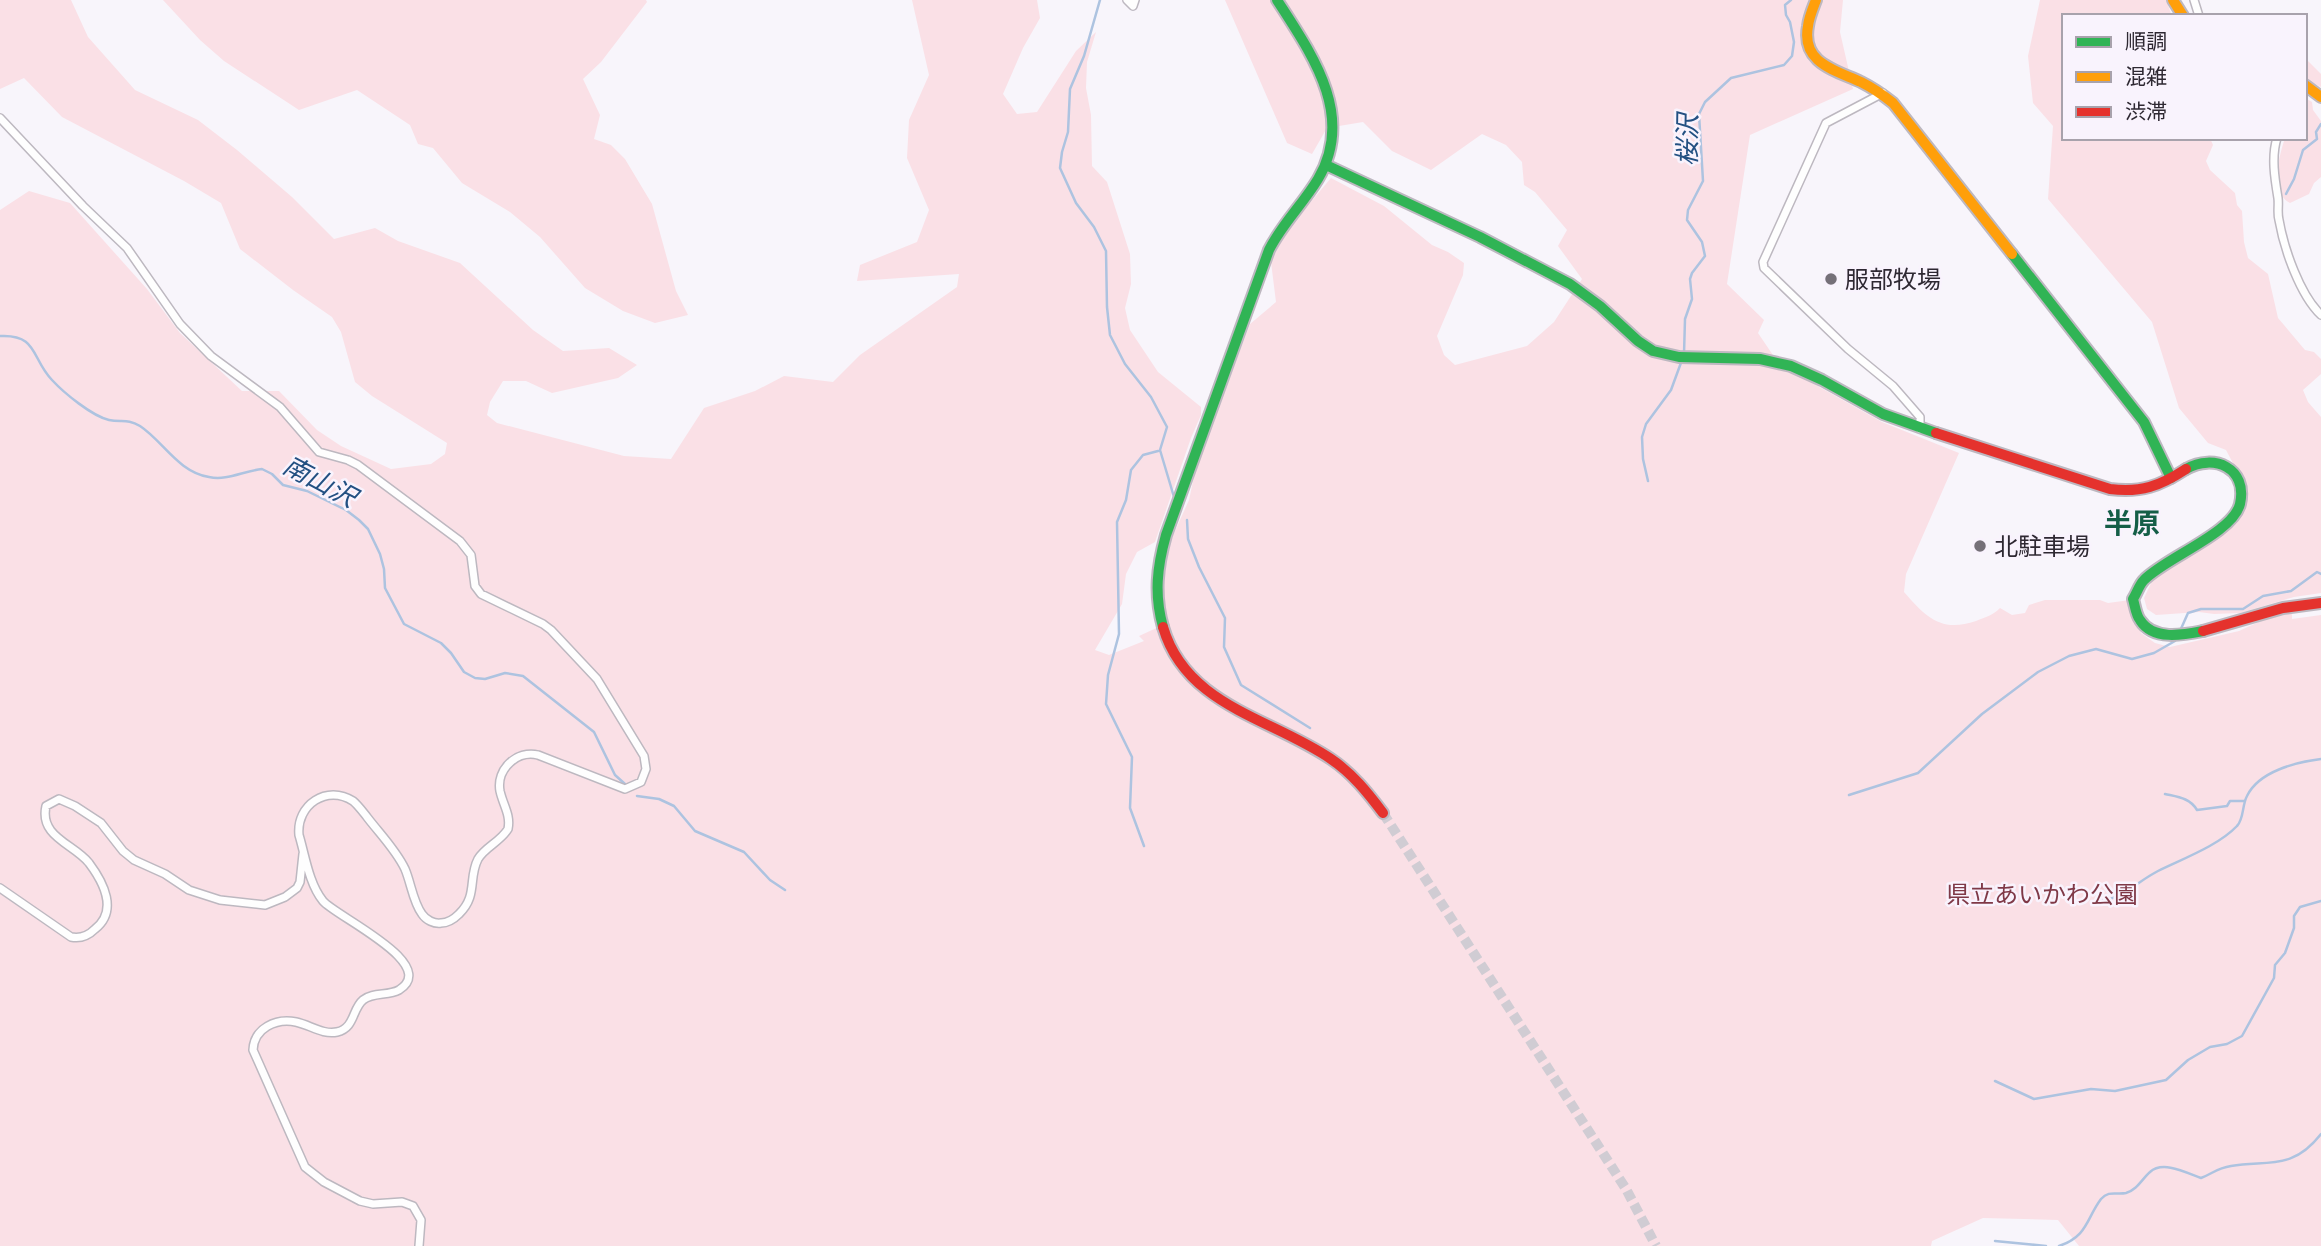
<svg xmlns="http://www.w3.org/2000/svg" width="2321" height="1246" font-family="Quicksand,'Noto Sans JP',sans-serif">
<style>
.green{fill:#fae0e6}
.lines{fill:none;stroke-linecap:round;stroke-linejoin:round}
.stream{stroke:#adc3e0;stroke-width:2.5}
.secondary-tunnel{stroke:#d0ccd3;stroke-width:10;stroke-dasharray:10 5;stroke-linecap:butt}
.street-casing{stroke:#bdb8c0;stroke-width:10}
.fast-casing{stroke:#bdb8c0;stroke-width:14}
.slow-casing{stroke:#bdb8c0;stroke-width:14}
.jam-casing{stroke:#bdb8c0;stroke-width:14}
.street{stroke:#fefefe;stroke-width:7}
.fast{stroke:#30b455;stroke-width:10}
.slow{stroke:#ff9f0a;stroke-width:10}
.jam{stroke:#e5322d;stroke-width:10}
.poi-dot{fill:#757078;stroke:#f9f3fd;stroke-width:2.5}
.labels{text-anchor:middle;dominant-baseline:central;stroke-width:5;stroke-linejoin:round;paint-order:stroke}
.poi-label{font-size:24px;fill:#2e2832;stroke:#f9f3fd;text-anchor:start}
.park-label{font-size:24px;fill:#7f3947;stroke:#f9f3fd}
.water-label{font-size:26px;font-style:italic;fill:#235082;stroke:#f9f3fd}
.quarter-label{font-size:28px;font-weight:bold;fill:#155e47;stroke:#f9f3fd}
</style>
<rect width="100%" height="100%" fill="#f8f5fb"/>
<path class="green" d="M0 0H71L88 37 135 90 198 120 237 150 292 197 334 239 375 228 398 241 460 263 533 330 563 351 609 348 637 365 618 378 552 393 526 381H503L490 402 487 415 497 423 624 456 671 459 704 408 755 391 784 376 833 382 860 355 957 287 959 274 857 281 860 265 917 242 929 210 907 158 909 120 929 75 912 0H1037L1040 18 1023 48 1003 94 1017 114 1037 112 1076 51 1096 32 1087 62 1086 88 1091 115 1092 166 1107 182 1130 254 1131 284 1125 308 1130 330 1158 372 1201 407V415L1191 438 1155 542 1137 552 1126 574 1122 604 1095 650 1109 655 1144 641 1139 636 1163 625 1164 578 1170 542 1189 500 1196 467 1250 324 1276 302 1271 262 1286 231 1331 178 1384 206 1432 245 1448 252 1464 263 1463 275 1437 336 1444 355 1455 365 1527 346 1554 322 1582 279 1558 246 1567 230 1535 192 1524 185 1522 162 1506 145 1482 134 1431 170 1392 151 1363 122 1327 128 1312 154 1287 143 1225 0H1843L1840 32 1853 89 1750 135 1727 284 1764 320 1758 333 1783 370 1798 375 1882 422 1959 453 1906 574 1904 592C1926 617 1941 633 1976 621 1986 617 1993 615 2000 608L2012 615 2025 613 2029 605 2045 600H2100L2108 603 2130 600 2141 633 2155 643 2170 647 2239 631 2263 620 2292 613V619L2321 615V1246H2079L2058 1220 1983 1218 1932 1241 1931 1246H0V210L29 191 70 203 147 289 180 333 242 391H279L317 430 341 446 391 469 431 464 445 454 447 443 372 396 355 382 341 332 332 317 293 290 240 249 221 203 184 181 62 117 24 78 0 89Z
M163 0H646L647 2 601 62 583 79 600 115 594 139 611 145 625 159 652 204 676 291 688 315 655 323 623 311 585 288 540 237 510 212 462 183 433 148 418 144 410 125 357 90 299 110 224 61 200 40Z
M2040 0H2166L2172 16H2064V138H2210L2213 145 2206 161 2210 170 2235 193 2237 205 2242 211 2244 242 2248 258 2268 274 2278 318 2305 350 2314 352 2321 359V374L2303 390 2308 402 2321 417V593L2294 597 2240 613 2214 614 2199 612 2156 615 2147 609 2144 598 2152 581 2223 532 2237 519 2247 502 2245 486 2226 450 2208 443 2179 408 2152 322 2048 199 2053 126 2033 103 2028 56Z
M2305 58 2321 74V87L2305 79Z
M2305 98 2312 102 2313 110 2321 121V177L2314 183 2309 194 2290 203C2269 193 2279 156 2285 138H2305Z"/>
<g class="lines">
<path class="stream" d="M1100 0 1084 56 1070 89 1068 132 1062 152 1060 168 1076 203 1094 227 1106 251 1107 307 1110 335 1125 364 1151 397 1167 427 1160 450 1174 497
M2286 194 2294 179 2303 150 2317 139 2316 132 2321 124
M0 336C38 334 31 358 52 380 64 393 92 416 109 420 121 423 127 418 140 426 163 441 178 472 209 477 227 481 243 471 262 469L272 474 283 485 307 491 346 510 359 520 368 529 380 554 384 569 385 588 404 624 441 643 451 653 464 672 475 678 485 679 505 673 523 676 594 732 615 775 625 784
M1684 354 1685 319 1692 299 1690 279 1692 273 1705 256 1702 242 1687 220 1688 210 1703 181 1699 114 1705 102 1731 78 1784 65 1792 56 1794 42 1790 22 1786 15 1785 5 1791 0
M1648 481 1643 459 1642 437 1646 424 1671 390 1682 360
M1187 520 1188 539 1199 567 1225 618 1224 647 1241 685 1310 728
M2180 631 2188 613 2201 609H2243L2263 596 2291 591 2317 572 2321 574
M2165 794C2178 797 2190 798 2197 810L2227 806 2230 801H2244
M1849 795 1918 773 1982 714 2038 672 2069 656 2096 649 2132 659 2154 653 2175 641 2177 637
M637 796 659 799 674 806 695 831 744 852 770 880 785 890
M1144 846 1130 808 1132 757 1106 704 1108 675 1119 634 1117 522 1126 500 1131 470 1143 455 1158 451
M2096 901C2120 901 2138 881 2158 871 2182 859 2218 846 2237 826 2244 819 2242 805 2247 796 2259 771 2297 762 2321 759
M1995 1081 2034 1099 2091 1089 2115 1091 2166 1080 2188 1060 2210 1047 2227 1044 2242 1036 2274 978 2275 965 2285 953 2294 928V916L2300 907 2321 901
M1995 1241 2046 1246
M2059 1246C2088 1236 2086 1219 2101 1199 2109 1190 2116 1195 2126 1193 2137 1190 2142 1179 2150 1172 2163 1160 2187 1173 2201 1178 2212 1174 2217 1168 2231 1166 2270 1160 2293 1170 2321 1134"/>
<path class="secondary-tunnel" d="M1383 813 1626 1189 1656 1246"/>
<g class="street-casing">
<path id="street" d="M1127 0 1133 6 1135 0
M2194 0 2199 16
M1883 93 1826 123 1763 262 1764 268 1848 349 1893 386 1920 417V429
M0 118 83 206 127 248 180 324 211 356 280 407 319 452 348 460 358 465 460 541 471 555 475 586 481 594 543 624 551 630 597 679 644 756 646 769 641 782 625 789 538 755C517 750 496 769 500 791 503 805 511 815 508 829 500 842 485 847 478 859 468 878 478 896 459 914 454 919 448 923 441 923 434 924 426 920 422 914 413 902 411 883 405 869 396 850 380 834 367 817 363 812 358 805 353 801 327 784 296 805 299 835 305 855 309 884 323 901 335 916 441 964 399 990 388 996 373 992 363 1000 352 1009 355 1028 337 1032 323 1035 310 1025 296 1022 276 1018 254 1028 253 1050L305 1167 324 1182 360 1201 373 1204 402 1202 413 1206 421 1220 419 1246
M2277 138C2271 157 2275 180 2278 198 2279 205 2277 213 2279 220 2284 249 2300 295 2321 315
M0 888 71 937C81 939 88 936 95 929 118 911 104 883 89 863 74 844 39 837 46 806L59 799 75 806 101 823 123 851 134 860 165 874 189 890 220 900 265 905 285 897 297 888 300 882 303 854"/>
</g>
<g class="fast-casing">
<path id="fast" d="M1326 165 1480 237 1570 284 1600 306 1638 341 1653 351 1679 357 1760 359 1791 366 1822 380 1883 414 1936 433
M2012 254 2144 422 2171 478
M2186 469C2214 453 2248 468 2240 504 2233 533 2165 558 2144 580 2139 585 2137 593 2133 599 2135 606 2136 615 2140 620 2153 641 2183 635 2203 631
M1163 627C1154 595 1157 567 1166 535L1269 250C1282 224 1303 204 1318 179 1356 115 1311 53 1277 0"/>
</g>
<g class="slow-casing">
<path id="slow" d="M1816 0C1813 8 1809 17 1808 26 1801 63 1835 70 1861 82 1873 88 1883 95 1893 103L2012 254
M2173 0 2183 16
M2305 85 2321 97"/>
</g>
<g class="jam-casing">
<path id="jam" d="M1936 433 2110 489C2141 493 2160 486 2186 469
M1163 627C1186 706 1271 718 1331 759 1352 773 1368 793 1383 813
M2203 631 2283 608 2321 603"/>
</g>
<use href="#street" class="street"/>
<use href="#fast" class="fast"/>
<use href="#slow" class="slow"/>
<use href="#jam" class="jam"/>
</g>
<g class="poi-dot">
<circle cx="1831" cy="279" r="7"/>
<circle cx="1980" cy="546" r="7"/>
</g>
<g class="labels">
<g class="poi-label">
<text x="1845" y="279">服部牧場</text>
<text x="1994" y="546">北駐車場</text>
</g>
<g class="park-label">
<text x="2042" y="894">県立あいかわ公園</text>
</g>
<g class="water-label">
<text transform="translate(1687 140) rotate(-89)">桜沢</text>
<text transform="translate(320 481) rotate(28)">南山沢</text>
</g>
<g class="quarter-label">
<text x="2132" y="522">半原</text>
</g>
</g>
<rect x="2062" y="14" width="245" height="126" fill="#f9f3fd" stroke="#a8a2ac" stroke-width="2"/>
<rect x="2076" y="37" width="35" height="10" fill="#30b455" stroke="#a8a2ac" stroke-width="2"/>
<text x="2125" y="49" font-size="21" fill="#2e2832">順調</text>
<rect x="2076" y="72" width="35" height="10" fill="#ff9f0a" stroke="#a8a2ac" stroke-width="2"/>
<text x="2125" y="84" font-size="21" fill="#2e2832">混雑</text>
<rect x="2076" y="107" width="35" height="10" fill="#e5322d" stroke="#a8a2ac" stroke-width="2"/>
<text x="2125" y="119" font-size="21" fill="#2e2832">渋滞</text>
</svg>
